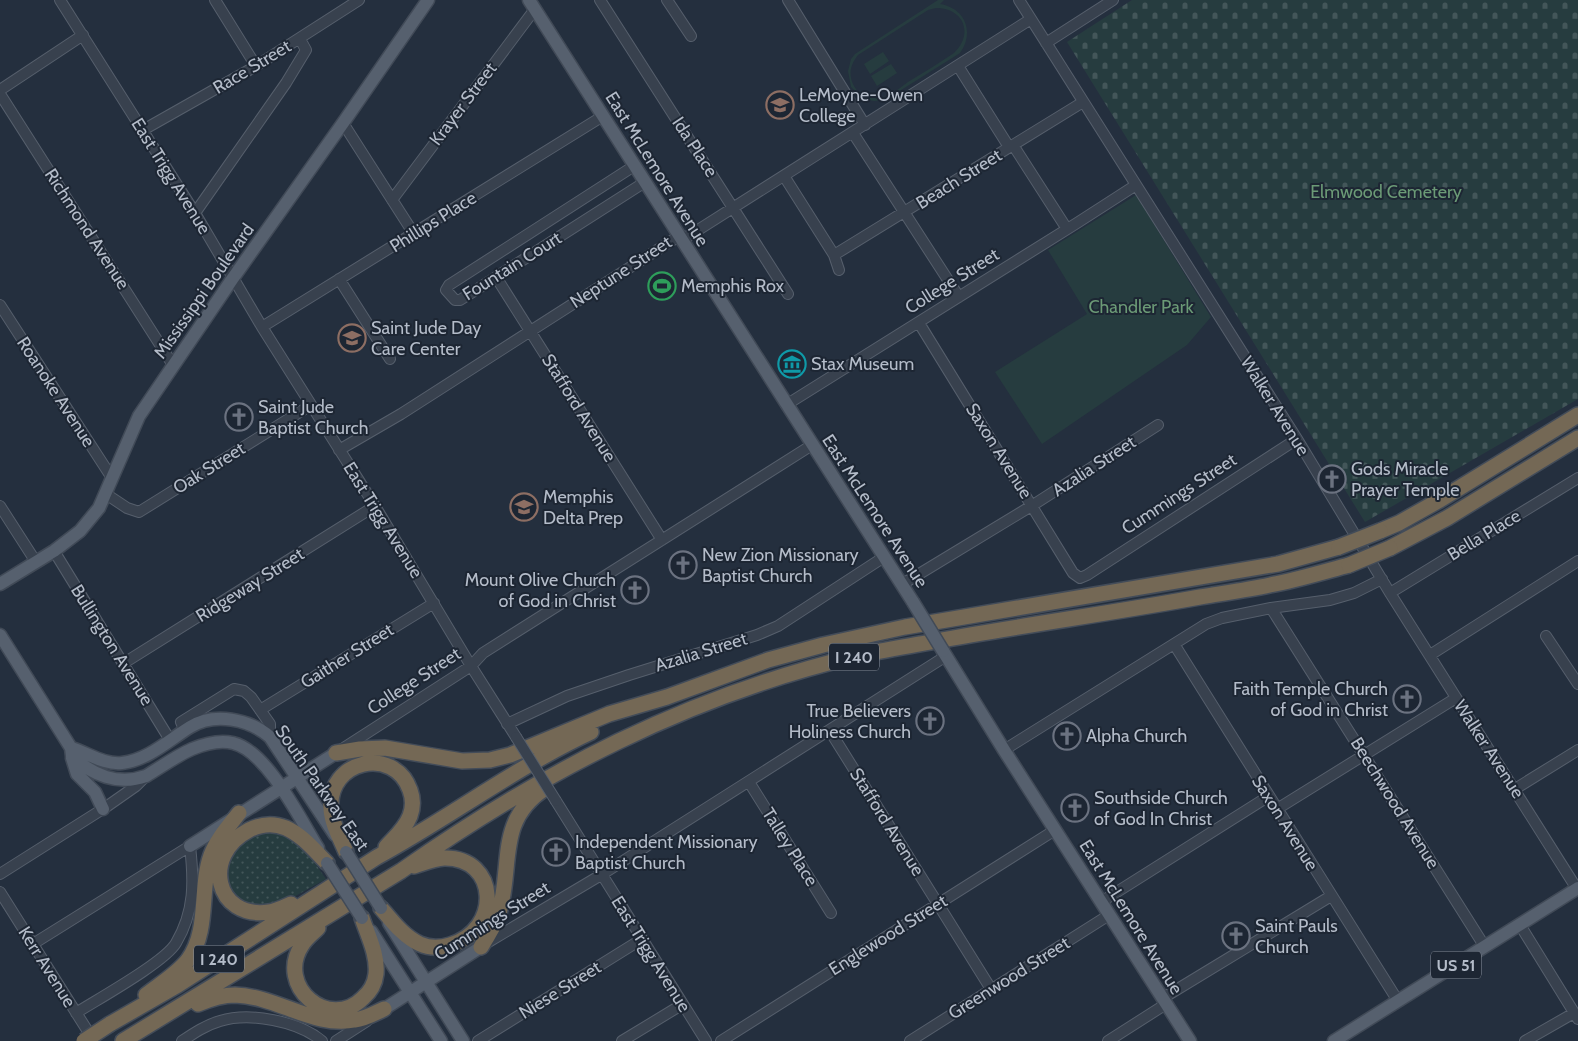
<svg xmlns="http://www.w3.org/2000/svg" width="1578" height="1041" font-family="Cabin,sans-serif">
<style>
.grass{fill:url(#grass-dots)}
.cemetery{fill:url(#cemetery-stones)}
.green{fill:#263c3f;fill-rule:evenodd}
.lines{fill:none;stroke-linecap:round;stroke-linejoin:round}
.minor-casing{stroke:#565f6c;stroke-width:12}
.major-casing{stroke:#414a57;stroke-width:15}
.highway-casing{stroke:#434c59;stroke-width:18}
.minor{stroke:#38414e;stroke-width:10}
.major{stroke:#56606e;stroke-width:12}
.highway{stroke:#746855;stroke-width:15}
.minor-bridge-casing{stroke:#565f6c;stroke-width:12;stroke-linecap:butt}
.major-bridge-casing{stroke:#414a57;stroke-width:15;stroke-linecap:butt}
.highway-bridge-casing{stroke:#434c59;stroke-width:18;stroke-linecap:butt}
.minor-bridge{stroke:#38414e;stroke-width:10}
.major-bridge{stroke:#56606e;stroke-width:12}
.highway-bridge{stroke:#746855;stroke-width:15}
.labels{text-anchor:middle;dominant-baseline:central;stroke-width:4;stroke-linejoin:round;paint-order:stroke}
.shield{fill:#1d2633;stroke:#878f9c;stroke-width:1}
.shield-label{font-size:16px;font-weight:bold;fill:#b4bcc9}
.street-label{font-size:18px;fill:#b4bcc9;stroke:#1d2633}
.poi-label{font-size:18px;fill:#b4bcc9;stroke:#1d2633;text-anchor:start}
.park-label{font-size:18px;fill:#6b9a76;stroke:#1d2633}
</style>
<defs>
<pattern id="grass-dots" width="8" height="8" patternUnits="userSpaceOnUse" patternTransform="scale(1.25)"><rect width="8" height="8" fill="#263c3f"/><path d="M2 2h.1M6 6h.1" fill="none" stroke="#435659" stroke-width="1.8" stroke-linecap="round"/></pattern>
<pattern id="cemetery-stones" width="16" height="16" patternUnits="userSpaceOnUse" patternTransform="scale(1.25)"><rect width="16" height="16" fill="#263c3f"/><path d="M2 7V4a2 2 0 0 1 4 0v3zM10 15v-3a2 2 0 0 1 4 0v3z" fill="#435659"/></pattern>
</defs>
<rect width="100%" height="100%" fill="#242f3e"/>
<path class="grass" d="M256 831 285 832 310 856 326 879 290 899 260 908 235 898 223 875 234 845Z"/>
<path class="cemetery" d="M1132 0H1578V399L1365 522 1067 42Z"/>
<path class="green" d="M938 0H944L940 4C965 8 975 32 960 53L890 97 885 100 874 101 864 99 851 87 848 71 851 59 855 54ZM936 8C964 8 974 34 954 53 939 63 923 73 908 82 901 87 893 94 885 97 873 101 858 96 853 84 848 73 851 64 858 55L928 10Z
M883 52 889 61 870 74 864 64Z
M891 64 897 73 877 86 871 76Z
M1136 195 1211 317 1187 345 1042 444 995 372 1087 314 1048 250Z"/>
<g class="lines">
<g class="minor-casing">
<path id="minor" d="M60 0 195 213 262 327 375 506 471 666 516 737
M215 0 256 66
M600 0 788 294
M667 0 691 36
M788 0 865 125
M1019 0 1297 439 1390 593 1577 889
M1046 43 1113 0
M958 66 1009 147
M0 90 83 35
M0 94 173 365
M343 123 414 234
M143 130 256 66 359 0
M853 133 959 297
M1013 145 1067 229
M634 166 449 285 446 290 455 300H460L468 295 645 182
M784 176 834 255 839 270
M392 200 535 9
M195 213 286 83 306 50 300 39
M834 255 1083 102
M496 277 662 540
M339 279 390 359
M0 305 112 478
M919 323 1073 573 1080 578 1087 575 1297 439
M262 327 603 116
M786 405 1077 223 1136 185
M339 450 401 414 679 236 687 237 1031 19
M106 494 127 508 139 512 311 405
M0 506 36 562
M54 551 170 740
M901 585 1033 505 1158 425
M1390 593 1578 478
M1271 608 1485 947
M1546 636 1578 684
M1174 644 1398 1001
M1430 655 1578 561
M124 663 375 506
M260 710 434 603
M507 724 567 696 629 675 757 635 778 626 884 557
M185 731 181 722 234 689 244 691 251 697 270 724V737
M830 731 991 989
M1004 750 1206 624 1222 618 1271 608 1330 600 1354 593 1382 579
M339 751 471 666 483 653 812 445
M749 782 831 913
M1515 789 1578 750
M556 801 706 1041
M1277 809 1456 698
M0 874 106 807 136 786 146 776
M0 892 94 1041
M1101 902 1269 796
M1520 925 1578 1019
M33 944 190 846C194 881 195 911 176 943 165 962 98 999 76 1013
M485 944 601 875 946 656
M1163 998 1331 896
M182 1041C194 1033 206 1025 220 1021 250 1012 298 1021 322 1041
M336 1041 367 1021
M478 1041 642 939
M622 1041 683 1004
M721 1041 1055 830
M910 1041 1109 915
M1108 1041 1166 1004
M1525 1041 1574 1013"/>
</g>
<g class="major-casing">
<path id="major" d="M529 0 913 602
M0 584 54 551 80 531 99 508 139 416 233 278 343 123 428 0
M0 635 71 748 72 756C92 775 118 786 146 776 161 767 176 756 192 749 204 744 220 740 233 743 267 751 300 819 318 848
M943 651 1004 750 1190 1041
M71 748C88 753 104 765 122 763 148 760 169 740 190 727 215 712 249 719 270 737L335 835
M72 758 77 774 95 792 103 809
M190 846 336 753
M389 923 463 1041
M371 931 441 1041
M384 1009 481 947
M1334 1041 1578 888"/>
</g>
<g class="highway-casing">
<path id="highway" d="M1380 531 1399 523 1438 501 1578 415
M1390 548 1447 518 1578 438
M336 753 360 749 385 748 462 761 490 760 510 755 609 714 667 697 768 660 823 645 905 627 1278 564 1339 547
M346 852C340 838 332 824 331 809 327 760 394 745 410 790 413 798 413 808 410 816 405 829 395 837 386 847
M291 904C284 907 277 911 269 912 215 920 201 855 249 830 261 824 274 823 286 828 302 835 315 851 327 863
M381 908C392 921 404 937 420 944 429 948 440 948 450 945 502 930 499 857 444 858 433 859 424 863 414 866
M318 928C313 933 306 938 302 945 275 986 329 1032 363 998 370 992 375 983 376 974 378 955 368 936 362 918
M481 947C488 936 495 925 499 913 513 866 496 821 544 789
M146 995C160 984 177 974 188 960 210 930 199 888 211 855 217 839 229 826 239 813
M198 1004C210 999 222 995 235 995 277 996 313 1028 355 1020 365 1019 375 1013 384 1009
M110 1024 178 985 377 857C449 818 516 767 591 732
M123 1041 401 871C542 772 688 696 856 656 882 650 909 646 936 641 1024 625 1112 613 1200 597 1224 593 1247 590 1270 585 1297 580 1323 572 1349 565"/>
</g>
<use href="#minor" class="minor"/>
<use href="#major" class="major"/>
<use href="#highway" class="highway"/>
<g class="minor-bridge-casing">
<path id="minor-bridge" d="M516 737 556 801"/>
</g>
<g class="major-bridge-casing">
<path id="major-bridge" d="M913 602 943 651
M346 852 381 908
M327 863 362 918"/>
</g>
<g class="highway-bridge-casing">
<path id="highway-bridge" d="M1339 547 1380 531
M1349 565 1390 548
M84 1041 110 1024"/>
</g>
<use href="#minor-bridge" class="minor-bridge"/>
<use href="#major-bridge" class="major-bridge"/>
<use href="#highway-bridge" class="highway-bridge"/>
</g>
<defs>
<g id="university-ring" transform="scale(1.4375)"><circle r="9.5" fill="#1d2633" stroke="#8d6e63" stroke-width="1.5"/><path d="M0-5L7-2L0 1L-7-2ZM-4 1L0 2.5L4 1V4Q0 6-4 4Z" fill="#8d6e63"/></g>
<g id="stadium-ring" transform="scale(1.4375)"><circle r="9.5" fill="#1d2633" stroke="#2e9e5b" stroke-width="1.5"/><path d="M0-5a6.5 5 0 1 0 0 10a6.5 5 0 1 0 0-10ZM-3.5-1.8h7v3.6h-7Z" fill="#2e9e5b"/></g>
<g id="school-ring" transform="scale(1.4375)"><circle r="9.5" fill="#1d2633" stroke="#8d6e63" stroke-width="1.5"/><path d="M0-5L7-2L0 1L-7-2ZM-4 1L0 2.5L4 1V4Q0 6-4 4Z" fill="#8d6e63"/></g>
<g id="museum-ring" transform="scale(1.4375)"><circle r="9.5" fill="#1d2633" stroke="#0f9aa8" stroke-width="1.5"/><path d="M0-6L6-3V-2H-6V-3ZM-5-1h2V3h-2ZM-1-1h2V3h-2ZM3-1h2V3H3ZM-6 4H6V6H-6Z" fill="#0f9aa8"/></g>
<g id="church-ring" transform="scale(1.4375)"><circle r="9.5" fill="#1d2633" stroke="#6b7280" stroke-width="1.5"/><path d="M-1.2-6h2.4v3.5h3.3v2.4h-3.3V6h-2.4V-.1h-3.3v-2.4h3.3Z" fill="#6b7280"/></g>
</defs>
<g fill-rule="evenodd">
<use href="#university-ring" x="780" y="105"/>
<use href="#stadium-ring" x="662" y="286"/>
<use href="#school-ring" x="352" y="338"/>
<use href="#museum-ring" x="792" y="364"/>
<use href="#church-ring" x="239" y="417"/>
<use href="#church-ring" x="1332" y="479"/>
<use href="#school-ring" x="524" y="507"/>
<use href="#church-ring" x="683" y="565"/>
<use href="#church-ring" x="635" y="590"/>
<use href="#church-ring" x="1407" y="699"/>
<use href="#church-ring" x="930" y="721"/>
<use href="#church-ring" x="1067" y="736"/>
<use href="#church-ring" x="1075" y="808"/>
<use href="#church-ring" x="556" y="852"/>
<use href="#church-ring" x="1236" y="936"/>
</g>
<g class="labels">
<g class="shield">
<rect x="829" y="643.5" width="50" height="27" rx="4"/>
<rect x="194" y="945.5" width="50" height="27" rx="4"/>
<rect x="1431" y="951.5" width="50" height="27" rx="4"/>
</g>
<g class="shield-label">
<text x="854" y="657">I 240</text>
<text x="219" y="959">I 240</text>
<text x="1456" y="965">US 51</text>
</g>
<g class="street-label">
<text transform="translate(252 67) rotate(-31)">Race Street</text>
<text transform="translate(463 104) rotate(-53)">Krayer Street</text>
<text transform="translate(695 147) rotate(57)">Ida Place</text>
<text transform="translate(657 169) rotate(58)">East McLemore Avenue</text>
<text transform="translate(171 176) rotate(58)">East Trigg Avenue</text>
<text transform="translate(959 179) rotate(-32)">Beach Street</text>
<text transform="translate(433 222) rotate(-32)">Phillips Place</text>
<text transform="translate(87 229) rotate(57)">Richmond Avenue</text>
<text transform="translate(512 266) rotate(-32)">Fountain Court</text>
<text transform="translate(621 272) rotate(-33)">Neptune Street</text>
<text transform="translate(952 281) rotate(-32)">College Street</text>
<text transform="translate(204 291) rotate(-55)">Mississippi Boulevard</text>
<text transform="translate(56 392) rotate(57)">Roanoke Avenue</text>
<text transform="translate(1275 406) rotate(58)">Walker Avenue</text>
<text transform="translate(579 408) rotate(58)">Stafford Avenue</text>
<text transform="translate(999 451) rotate(58)">Saxon Avenue</text>
<text transform="translate(1094 466) rotate(-33)">Azalia Street</text>
<text transform="translate(209 468) rotate(-32)">Oak Street</text>
<text transform="translate(1179 494) rotate(-33)">Cummings Street</text>
<text transform="translate(875 511) rotate(57)">East McLemore Avenue</text>
<text transform="translate(383 520) rotate(58)">East Trigg Avenue</text>
<text transform="translate(1484 535) rotate(-31)">Bella Place</text>
<text transform="translate(250 585) rotate(-32)">Ridgeway Street</text>
<text transform="translate(112 645) rotate(58)">Bullington Avenue</text>
<text transform="translate(701 652) rotate(-17)">Azalia Street</text>
<text transform="translate(347 656) rotate(-32)">Gaither Street</text>
<text transform="translate(414 681) rotate(-33)">College Street</text>
<text transform="translate(1489 749) rotate(57)">Walker Avenue</text>
<text transform="translate(322 788) rotate(55)">South Parkway East</text>
<text transform="translate(1395 803) rotate(58)">Beechwood Avenue</text>
<text transform="translate(887 822) rotate(58)">Stafford Avenue</text>
<text transform="translate(1285 823) rotate(58)">Saxon Avenue</text>
<text transform="translate(790 847) rotate(58)">Talley Place</text>
<text transform="translate(1131 917) rotate(58)">East McLemore Avenue</text>
<text transform="translate(492 921) rotate(-32)">Cummings Street</text>
<text transform="translate(888 935) rotate(-32)">Englewood Street</text>
<text transform="translate(651 954) rotate(58)">East Trigg Avenue</text>
<text transform="translate(47 967) rotate(58)">Kerr Avenue</text>
<text transform="translate(1009 978) rotate(-32)">Greenwood Street</text>
<text transform="translate(560 990) rotate(-32)">Niese Street</text>
</g>
<g class="poi-label">
<text x="799" y="95">LeMoyne-Owen<tspan x="799" dy="21">College</tspan></text>
<text x="681" y="286">Memphis Rox</text>
<text x="371" y="328">Saint Jude Day<tspan x="371" dy="21">Care Center</tspan></text>
<text x="811" y="364">Stax Museum</text>
<text x="258" y="407">Saint Jude<tspan x="258" dy="21">Baptist Church</tspan></text>
<text x="1351" y="469">Gods Miracle<tspan x="1351" dy="21">Prayer Temple</tspan></text>
<text x="543" y="497">Memphis<tspan x="543" dy="21">Delta Prep</tspan></text>
<text x="702" y="555">New Zion Missionary<tspan x="702" dy="21">Baptist Church</tspan></text>
<text x="616" y="580" text-anchor="end">Mount Olive Church<tspan x="616" dy="21">of God in Christ</tspan></text>
<text x="1388" y="689" text-anchor="end">Faith Temple Church<tspan x="1388" dy="21">of God in Christ</tspan></text>
<text x="911" y="711" text-anchor="end">True Believers<tspan x="911" dy="21">Holiness Church</tspan></text>
<text x="1086" y="736">Alpha Church</text>
<text x="1094" y="798">Southside Church<tspan x="1094" dy="21">of God In Christ</tspan></text>
<text x="575" y="842">Independent Missionary<tspan x="575" dy="21">Baptist Church</tspan></text>
<text x="1255" y="926">Saint Pauls<tspan x="1255" dy="21">Church</tspan></text>
</g>
<g class="park-label">
<text x="1386" y="192">Elmwood Cemetery</text>
<text x="1141" y="307">Chandler Park</text>
</g>
</g>
</svg>
